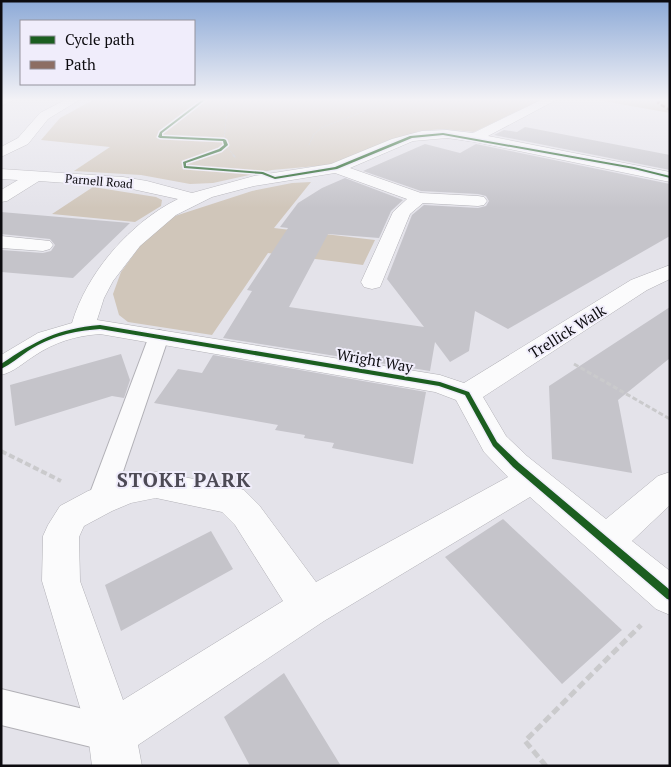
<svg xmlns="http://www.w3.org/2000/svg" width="671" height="767" font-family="'PT Serif',serif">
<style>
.green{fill:#d0c6ba}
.building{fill:#c5c4ca}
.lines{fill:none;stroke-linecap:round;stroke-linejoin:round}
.service-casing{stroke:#b1b0b6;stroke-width:2}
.minor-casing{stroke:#b1b0b6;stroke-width:1}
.path-far4{stroke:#cacacc;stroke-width:1;stroke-dasharray:2.5 1;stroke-linecap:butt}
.path-far3{stroke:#cacacc;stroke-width:2;stroke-dasharray:3 1;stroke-linecap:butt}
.path-far2{stroke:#cacacc;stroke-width:3;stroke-dasharray:5 2.5;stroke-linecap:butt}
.path-far1{stroke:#cacacc;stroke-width:4;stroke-dasharray:6 3;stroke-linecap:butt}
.path{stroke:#cacacc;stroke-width:5;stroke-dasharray:8 4;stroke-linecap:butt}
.service{fill:#fbfbfc;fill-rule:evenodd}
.minor{fill:#fbfbfc;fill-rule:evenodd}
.quiet{stroke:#8d6e63;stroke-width:2.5;stroke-dasharray:4.5 2.5;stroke-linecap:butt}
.cycleway-casing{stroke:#f0edfb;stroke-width:3}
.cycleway{fill:#1b5e20;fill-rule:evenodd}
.labels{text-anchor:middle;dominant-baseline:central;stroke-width:4;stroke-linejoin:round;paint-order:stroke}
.far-street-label{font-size:12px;fill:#0c0b0f;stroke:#f0edfb}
.street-label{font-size:15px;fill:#0c0b0f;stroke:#f0edfb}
.district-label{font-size:20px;font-weight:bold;letter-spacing:1px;fill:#4d4a55;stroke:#f0edfb}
</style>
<rect width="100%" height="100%" fill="#e4e3ea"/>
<path class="green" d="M93 100H540L474 132 443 129 419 131 351 159 328 165 272 170 213 183 190 184 141 175 74 171 110 147 41 140 60 118Z
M598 100H670V113Z
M311 182 274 228 375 240 363 265 268 253 212 335 128 322 119 315 113 294 121 272 148 235 175 216 252 191 292 183Z
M93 187 156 197 162 200 161 206 135 222 52 214Z"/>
<path class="building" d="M525 127 670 155V170L494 135 504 130 517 132Z
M425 144 460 153 476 144 670 184V236L508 329 475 311 469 351 450 362 435 342 430 371 223 338 252 291 247 290 288 228 280 227 298 203 322 188 345 178 403 200 391 211 379 238 328 234 289 307 424 327 387 279 412 215 424 205 478 208 486 206 489 201 486 196 478 194 421 191 363 171Z
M1 212 130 223 73 278 1 272V250L43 253 51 251 55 245 50 239 1 234Z
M670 307V358L618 400 632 473 552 459 549 386Z
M121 354 130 380 124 398 112 396 15 426 10 385Z
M213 355 426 392 413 464 332 448 334 443 304 438 305 435 275 430 278 425 154 403 178 369 202 373Z
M503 519 622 630 562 684 445 557Z
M211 531 233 569 121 631 105 585Z
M284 673 341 766H250L224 717Z"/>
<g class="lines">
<g class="service-casing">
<path id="service" d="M159 330 166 332 169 336 113 501 109 509 100 512 91 509 87 501 149 336 152 332Z
M1 689 112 716 125 721 130 734 125 747 112 752 1 725Z"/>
</g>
<g class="minor-casing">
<path id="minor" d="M1 100H14L1 106Z
M65 100H79L48 119 28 144 1 157V147L18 138 40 113Z
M541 100H556L488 136 670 172V182L475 142 447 138 413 141 350 168 421 193 478 196 484 197 487 201 484 205 478 206 423 203 410 214 380 287 372 289 364 287 361 282 393 212 407 199 335 173 254 186 212 197 176 215 140 246 113 281 104 298 97 320 440 375 464 383 631 280 670 265V279L647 290 483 397 506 436 527 456 606 519 658 476 670 472V505L632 541 670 571V615L656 609 530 497 324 621 138 745 142 766H92L88 734 42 581 43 536 48 525 60 506 88 491 126 477 156 472 232 486 244 490 259 505 316 582 508 477 484 452 456 400 435 392 100 334C75 336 55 342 34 356 23 363 14 372 1 375V355L38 333 72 323C87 272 131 222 178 199L123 187 39 181 7 201 1 202V190L18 180 1 179V169L123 177 147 181 192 193 254 176 331 164 392 139 422 131 447 130 473 133ZM156 498 222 512 235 525 283 601 123 700 80 581 79 537 84 526 112 511 131 503Z
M1 236 50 241 53 245 50 249 43 251 1 248Z"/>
</g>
<path class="path-far4" d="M224 140 228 100
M226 145 234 156
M309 145 314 134 323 127 394 100"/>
<path class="path-far3" d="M233 155 236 158"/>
<path class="path-far2" d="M574 364 670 419"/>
<path class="path-far1" d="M1 451 61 481"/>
<path class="path" d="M546 766 525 741 641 625"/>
<use href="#service" class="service"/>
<use href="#minor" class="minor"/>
<path class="quiet" d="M660 100 658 103 670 110"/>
<g class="cycleway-casing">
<path id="cycleway" d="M202 100H205L162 133V136L224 139 226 140 228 145 221 151 186 163V166L263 172 275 177 335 167 410 136 443 133 634 167 670 176V178L634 169 443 135 412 138 337 169 275 179 262 174 184 168 183 162 219 149 224 145 223 141 160 138 158 137 160 132Z
M100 325 440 382 469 392 497 442 519 463 670 590V600L667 599 513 467 493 446 465 395 439 386 100 329C72 331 52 336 28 351 19 357 11 364 1 369V364C37 340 57 329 100 325Z"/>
</g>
<use href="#cycleway" class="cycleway"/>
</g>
<linearGradient id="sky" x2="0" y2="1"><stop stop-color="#8daad7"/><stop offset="0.48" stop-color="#f3f2f6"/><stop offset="1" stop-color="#f3f2f6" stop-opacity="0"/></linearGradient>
<rect width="671" height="208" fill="url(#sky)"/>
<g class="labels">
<g class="far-street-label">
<text transform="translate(99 181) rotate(5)">Parnell Road</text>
</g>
<g class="street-label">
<text transform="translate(567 331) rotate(-32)">Trellick Walk</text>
<text transform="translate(375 360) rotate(10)">Wright Way</text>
</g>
<g class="district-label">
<text x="184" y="479">STOKE PARK</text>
</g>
</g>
<rect width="671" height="767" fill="none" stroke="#0c0b0f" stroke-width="5"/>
<rect x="20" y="20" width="175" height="65" fill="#f0edfb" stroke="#95939d"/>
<rect x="30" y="36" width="25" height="8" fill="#1b5e20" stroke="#95939d"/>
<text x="65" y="45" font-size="15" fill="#0c0b0f">Cycle path</text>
<rect x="30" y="61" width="25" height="8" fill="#8d6e63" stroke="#95939d"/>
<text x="65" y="70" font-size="15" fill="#0c0b0f">Path</text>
</svg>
